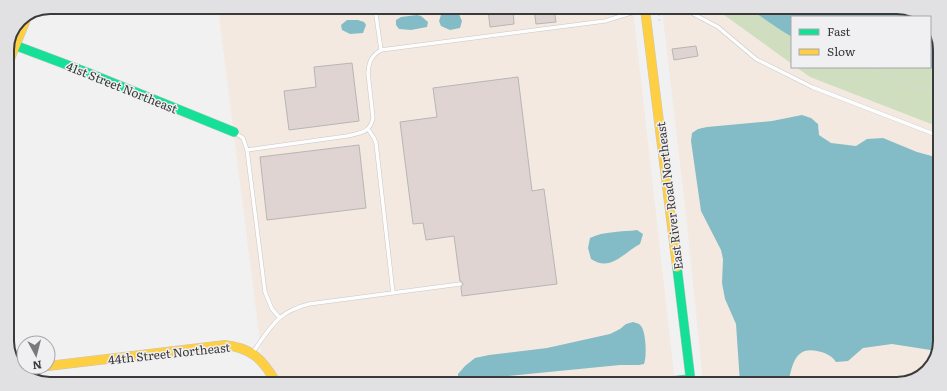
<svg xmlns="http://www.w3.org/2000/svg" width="947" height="391" font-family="Literata,serif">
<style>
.industrial{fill:#f3e9e0}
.forest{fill:#cedebf}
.water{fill:#83bcc6}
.building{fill:#e0d4d2;stroke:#b6b6b6}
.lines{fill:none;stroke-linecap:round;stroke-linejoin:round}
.lane-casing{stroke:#c7c7c8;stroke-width:4.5}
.street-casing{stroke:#c7c7c8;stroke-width:8}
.fast-casing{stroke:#c7c7c8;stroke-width:10}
.slow-casing{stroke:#c7c7c8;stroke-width:10}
.path{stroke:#d9d9d9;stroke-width:1.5;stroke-dasharray:2 3;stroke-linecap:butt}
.lane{stroke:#fdfdfd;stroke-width:3.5}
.street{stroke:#fdfdfd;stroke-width:7}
.fast{stroke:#16e098;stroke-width:9}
.slow{stroke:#ffcf43;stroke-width:9}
.labels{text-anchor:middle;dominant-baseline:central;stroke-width:3;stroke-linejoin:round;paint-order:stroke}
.street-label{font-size:12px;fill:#3a3a3b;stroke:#f0f0f2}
.rim{fill:none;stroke:#3a3a3b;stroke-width:2}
</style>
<rect width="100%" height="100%" fill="#f1f1f1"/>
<path class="industrial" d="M218 8 633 9 675 383 265 382Z
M662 9 724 10 792 52V67H817L939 113 937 357 921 377 897 384 703 383 687 224Z"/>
<path class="forest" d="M714 9 751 10 782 31 792 37V64L727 17Z
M796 67H930L940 73 939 127 810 77Z"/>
<path class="water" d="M446 10 454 11 459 14 462 21 460 28 450 30 441 26 439 21 441 15Z
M751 10H913L922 17H792V37L782 31Z
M417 15 421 16 428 22 427 27 411 30 399 29 396 25V20L401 17Z
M347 20H358L364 22 366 25 363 33 350 34 342 30 341 25Z
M930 23 940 47V73L930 67Z
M802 115 811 118 818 124 819 135 831 143 856 146 867 139 883 138 917 152 939 158 937 351 892 344 863 348 848 361 836 362C831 355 826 353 817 351 794 346 792 367 788 384L740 383 736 324 725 299 722 283 723 259 721 250 701 211 691 141 692 133 698 129 707 127 772 121Z
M637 230 643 234 640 244C623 253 611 272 591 259L588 248 590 238C604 231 622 232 637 230Z
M633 322C636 323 639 323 641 326 646 332 647 356 644 364L639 365H620L477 379 461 382 458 379V374L465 366 475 358 489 355 547 348 610 334 620 329 626 324Z"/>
<path class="building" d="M488 9H513L514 24 490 27Z
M534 9H554L556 22 536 24Z
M696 46 698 56 674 60 672 49Z
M352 63 359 121 289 130 284 91 316 87 314 67Z
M518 77 532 191 544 189 557 284 462 296 461 287 463 284 462 282 460 281 454 236 426 240 423 223 413 224 400 122 437 117 433 88Z
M359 145 366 208 267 220 260 157Z"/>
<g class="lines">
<g class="lane-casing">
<path id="lane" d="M375 8 381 50
M684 9 718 27 756 59 812 87 939 136
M368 129 374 138 376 143 393 293
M235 133 243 138 247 150 265 292 272 309 279 317
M247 150 347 136C360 133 370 133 373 118L368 73C369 62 371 56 381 50L605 21 644 9
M253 352C271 327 277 312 309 304L460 284"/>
</g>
<g class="street-casing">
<path id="street" d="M19 369 39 367"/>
</g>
<g class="fast-casing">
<path id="fast" d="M9 43 86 72 234 132
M677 267 691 383
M654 383 691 379"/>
</g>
<g class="slow-casing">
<path id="slow" d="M645 9 677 267
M7 66 27 17
M48 366 225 345C252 348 262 359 276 382"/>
</g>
<path class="path" d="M658 9 660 24
M742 10 750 24 792 47
M863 67C889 76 915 84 939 97"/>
<use href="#lane" class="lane"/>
<use href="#street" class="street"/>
<use href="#fast" class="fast"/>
<use href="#slow" class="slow"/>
</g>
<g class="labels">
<g class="street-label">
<text transform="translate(122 87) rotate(22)">41st Street Northeast</text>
<text transform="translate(669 196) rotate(-97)">East River Road Northeast</text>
<text transform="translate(169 353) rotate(-6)">44th Street Northeast</text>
</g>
</g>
<path d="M0 0H947V391H0ZM50 14H897A36 36 0 0 1 933 50V341A36 36 0 0 1 897 377H50A36 36 0 0 1 14 341V50A36 36 0 0 1 50 14Z" fill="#e1e1e3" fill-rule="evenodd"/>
<path class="rim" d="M50 14H897A36 36 0 0 1 933 50V341A36 36 0 0 1 897 377H50A36 36 0 0 1 14 341V50A36 36 0 0 1 50 14Z"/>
<rect x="791" y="16" width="140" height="52" fill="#f0f0f2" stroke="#a7a7a9"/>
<rect x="799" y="29" width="20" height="6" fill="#16e098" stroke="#a7a7a9"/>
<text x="827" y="36" font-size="12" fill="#3a3a3b">Fast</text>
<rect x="799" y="49" width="20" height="6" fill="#ffcf43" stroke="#a7a7a9"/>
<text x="827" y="56" font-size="12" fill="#3a3a3b">Slow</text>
<g transform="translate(36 355) rotate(173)"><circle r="19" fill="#f0f0f2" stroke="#a7a7a9"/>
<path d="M0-3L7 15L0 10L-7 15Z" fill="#7a7a7b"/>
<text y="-6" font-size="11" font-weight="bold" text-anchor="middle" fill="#3a3a3b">N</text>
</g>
</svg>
